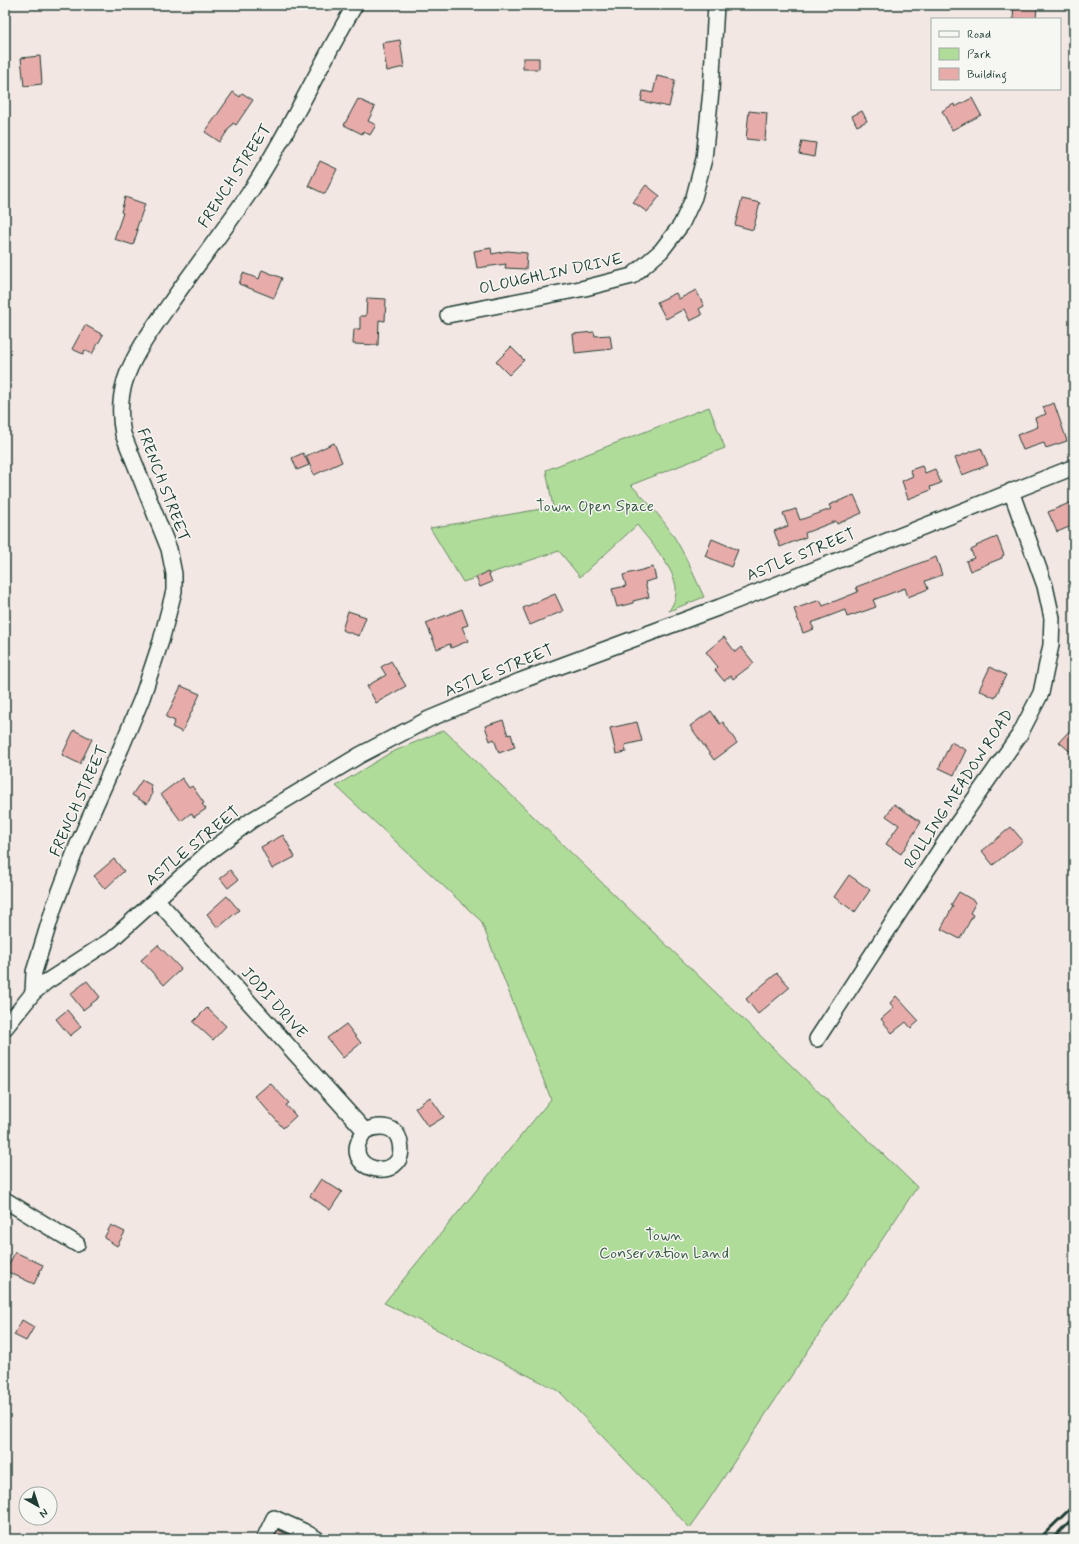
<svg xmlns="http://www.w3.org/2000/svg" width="1079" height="1544" font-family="Mynerve,sans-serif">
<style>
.green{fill:#b0dc99;stroke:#688c66}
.building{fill:#e7acaa;stroke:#1f3d34}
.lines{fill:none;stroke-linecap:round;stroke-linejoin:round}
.minor-casing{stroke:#1f3d34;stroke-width:18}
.minor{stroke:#f6f6f2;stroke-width:15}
.rail{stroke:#1f3d34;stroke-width:3}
.labels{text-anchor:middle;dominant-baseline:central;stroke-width:3;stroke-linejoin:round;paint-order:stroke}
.street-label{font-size:16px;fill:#1f3d34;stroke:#f6f6f2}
.park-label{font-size:16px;fill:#3c5d48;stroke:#f6f6f2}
</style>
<rect width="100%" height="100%" fill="#f3e7e4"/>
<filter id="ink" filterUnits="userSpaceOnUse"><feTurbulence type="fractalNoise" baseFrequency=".025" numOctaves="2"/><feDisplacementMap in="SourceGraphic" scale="8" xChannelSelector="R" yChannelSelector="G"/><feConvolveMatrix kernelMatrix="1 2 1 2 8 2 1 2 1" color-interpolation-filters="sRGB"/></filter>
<g filter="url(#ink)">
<path class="green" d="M709 407 725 448 631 485C649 503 667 523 680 547 689 563 696 580 704 597L669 611C672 606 675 601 676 594 679 572 650 542 637 525L580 577 559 551 463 582 430 528 553 507 546 470Z
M444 730 917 1187 690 1528 559 1391 384 1303 551 1099 481 921 336 786 390 753Z"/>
<path class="building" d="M1014 5H1037L1036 19H1013Z
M400 40 404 67 387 71 382 43Z
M40 56 42 84 24 86 21 58Z
M523 58H539V69H523Z
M657 76 675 80 669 107 641 101 643 91 653 93Z
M233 92 240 97 242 93 253 100 236 125 233 123 220 142 205 132Z
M972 98 981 115 952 130 942 111 954 104 955 107Z
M358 99 375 107 368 121 376 125 370 135 363 131 362 134 344 125Z
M749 111 767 113 765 141 746 139Z
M862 111 867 121 857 126 852 116Z
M802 141 816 143 814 157 799 154Z
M320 161 337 169 325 194 308 186Z
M646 185 660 196 647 212 633 202Z
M125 197 145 204 136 230H138L133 245 114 239 123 213 121 212Z
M742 199 760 203 753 230 735 225Z
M491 248 492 254 507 251 527 253 526 269 505 268 506 264 477 268 474 251Z
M262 270 282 278 274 298 239 284 243 273 259 279Z
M696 290 704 306 699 309 702 315 690 321 684 309 666 319 657 302 676 293 679 299Z
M367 298 386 299 385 321 379 320 378 345 353 344 354 329H360V316H366Z
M85 325 103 335 92 354 85 350 83 354 72 349Z
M594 332 595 336 610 335 612 349 575 353 573 334Z
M511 347 524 360 509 375 496 362Z
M1054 403 1067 441 1046 448 1044 443 1023 450 1017 435 1038 427 1035 418 1046 414 1043 407Z
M334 443 342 462 314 475 306 456Z
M981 448 988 465 962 475 955 458Z
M303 453 309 465 297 470 292 458Z
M922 466 925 473 935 469 941 483 930 487 931 490 908 499 902 481 913 476 910 470Z
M854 495 862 513 837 524 836 521 805 533 806 537 780 547 774 531 788 526 783 513 796 509 800 520 831 509 829 505Z
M1074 501V525L1057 532 1048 512Z
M997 537 1004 555 1002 556V558L970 571 966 561 974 558 971 550 977 547 976 546Z
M712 539 738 550 731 567 705 556Z
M936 557 942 575 925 581 928 589 908 597 905 588 873 600 876 607 865 611 847 617 845 610 811 623 814 629 803 633 794 609 820 600 823 606 858 592 856 587Z
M653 567 656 579 645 582 649 597 633 601V603L617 607 612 589 626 586 623 575Z
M488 572 492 582 480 587 476 577Z
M555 594 563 611 530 625 523 608Z
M462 609 468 625 462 627 468 641 451 648 450 644 437 649 426 623Z
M348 611 366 617 359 636 342 630Z
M724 637 735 652 741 647 754 663 733 679 731 676 724 681 715 670 718 667 706 652Z
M391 661 406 686 376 703 367 686 386 675 381 667Z
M990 667 1006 675 995 698 979 690Z
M181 686 200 694 182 732 172 727 175 721 166 717Z
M711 711 720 724 723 722 737 743 714 760 690 726Z
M503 720 508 735 511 734 515 747 499 753 494 739 490 741 485 726Z
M637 722 642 741 625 745 626 752 616 754 610 728Z
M1074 726V755L1059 742Z
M74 730 92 739 80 764 62 755Z
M951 742 966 750 954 775 939 768Z
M182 778 189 788 192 786 204 803 202 804 206 809 194 817 191 813 181 821 161 794Z
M142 780 151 785 152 795 147 804 132 795Z
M894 804 921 822 901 854 886 844 899 825 886 816Z
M1011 827 1023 841 993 865 982 851Z
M283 835 295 857 272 869 261 847Z
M114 859 124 871 105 889 94 876Z
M230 870 238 880 228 888 220 878Z
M849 875 870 890 855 912 834 897Z
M959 892 976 902 970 913 973 915 960 939 941 929 953 906 951 905Z
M227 896 239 910 218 928 207 914Z
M158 945 181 969 164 985 141 960Z
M777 973 790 987 758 1014 746 999Z
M87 981 100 997 83 1010 70 994Z
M896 996 919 1021 911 1028 906 1022 892 1033 881 1019 894 1008 890 1003Z
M207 1008 226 1026 213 1040 193 1022Z
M67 1010 81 1027 70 1036 56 1019Z
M346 1024 361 1043 343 1058 327 1038Z
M270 1083 289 1103 286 1105 296 1116 283 1128 255 1096Z
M430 1097 444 1117 428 1127 415 1108Z
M321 1179 342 1192 330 1210 310 1196Z
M111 1225 125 1232 117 1246 104 1238Z
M15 1252 43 1265 34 1284 6 1271Z
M22 1320 34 1327 26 1341 14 1335Z
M278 1530 299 1539H274Z"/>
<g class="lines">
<g class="minor-casing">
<path id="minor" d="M448 315 585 288 632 276 661 251 681 225 694 197 704 159 711 91 716 5
M156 899 365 1131C333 1172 409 1186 400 1143 397 1125 379 1124 365 1131
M33 993 34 972 54 907 78 844 121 748 142 698 161 641 174 591V574L169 549 123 434C119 415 120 393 127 375 137 349 154 327 169 305 196 266 225 229 252 189 290 131 319 66 355 5
M5 1028 33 993 46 982 111 940 210 851 252 820 360 755 429 719 520 681 720 607 1074 467
M817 1039 955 827 1020 734 1041 693 1051 645 1052 618 1045 586 1011 491
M5 1200 77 1244
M264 1539 274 1518 303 1531 317 1539"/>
</g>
<use href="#minor" class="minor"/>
<path class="rail" d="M1039 1539 1074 1505
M1052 1539 1074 1517"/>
</g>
</g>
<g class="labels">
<g class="street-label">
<text transform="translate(235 176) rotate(-57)">FRENCH STREET</text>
<text transform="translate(551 274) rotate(-12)">OLOUGHLIN DRIVE</text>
<text transform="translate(163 485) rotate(69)">FRENCH STREET</text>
<text transform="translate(801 555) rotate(-22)">ASTLE STREET</text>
<text transform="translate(499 671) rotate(-22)">ASTLE STREET</text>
<text transform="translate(959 789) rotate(-57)">ROLLING MEADOW ROAD</text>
<text transform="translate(79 801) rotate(-66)">FRENCH STREET</text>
<text transform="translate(193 846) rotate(-39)">ASTLE STREET</text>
<text transform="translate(274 1003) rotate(48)">JODI DRIVE</text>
</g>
<g class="park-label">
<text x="595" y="506">Town Open Space</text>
<text x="664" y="1235">Town<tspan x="664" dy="18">Conservation Land</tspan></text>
</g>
</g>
<rect width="1079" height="1544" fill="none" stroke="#f6f6f2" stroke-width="20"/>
<rect x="10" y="10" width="1059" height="1524" fill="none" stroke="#1f3d34" stroke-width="1.5" filter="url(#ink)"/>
<rect x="931" y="18" width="130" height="72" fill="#f6f6f2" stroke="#a0aca6"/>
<rect x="939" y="31" width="20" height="6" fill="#f6f6f2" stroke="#a0aca6"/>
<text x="967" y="38" font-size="12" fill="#1f3d34">Road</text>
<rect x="939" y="48" width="20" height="12" fill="#b0dc99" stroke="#a0aca6"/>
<text x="967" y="58" font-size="12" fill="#1f3d34">Park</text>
<rect x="939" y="68" width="20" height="12" fill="#e7acaa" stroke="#a0aca6"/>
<text x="967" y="78" font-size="12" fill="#1f3d34">Building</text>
<g transform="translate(38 1506) rotate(141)"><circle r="19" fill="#f6f6f2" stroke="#a0aca6"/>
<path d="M0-3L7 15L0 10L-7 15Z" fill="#1f3d34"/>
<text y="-6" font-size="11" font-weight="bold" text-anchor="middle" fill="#1f3d34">N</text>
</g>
</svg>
